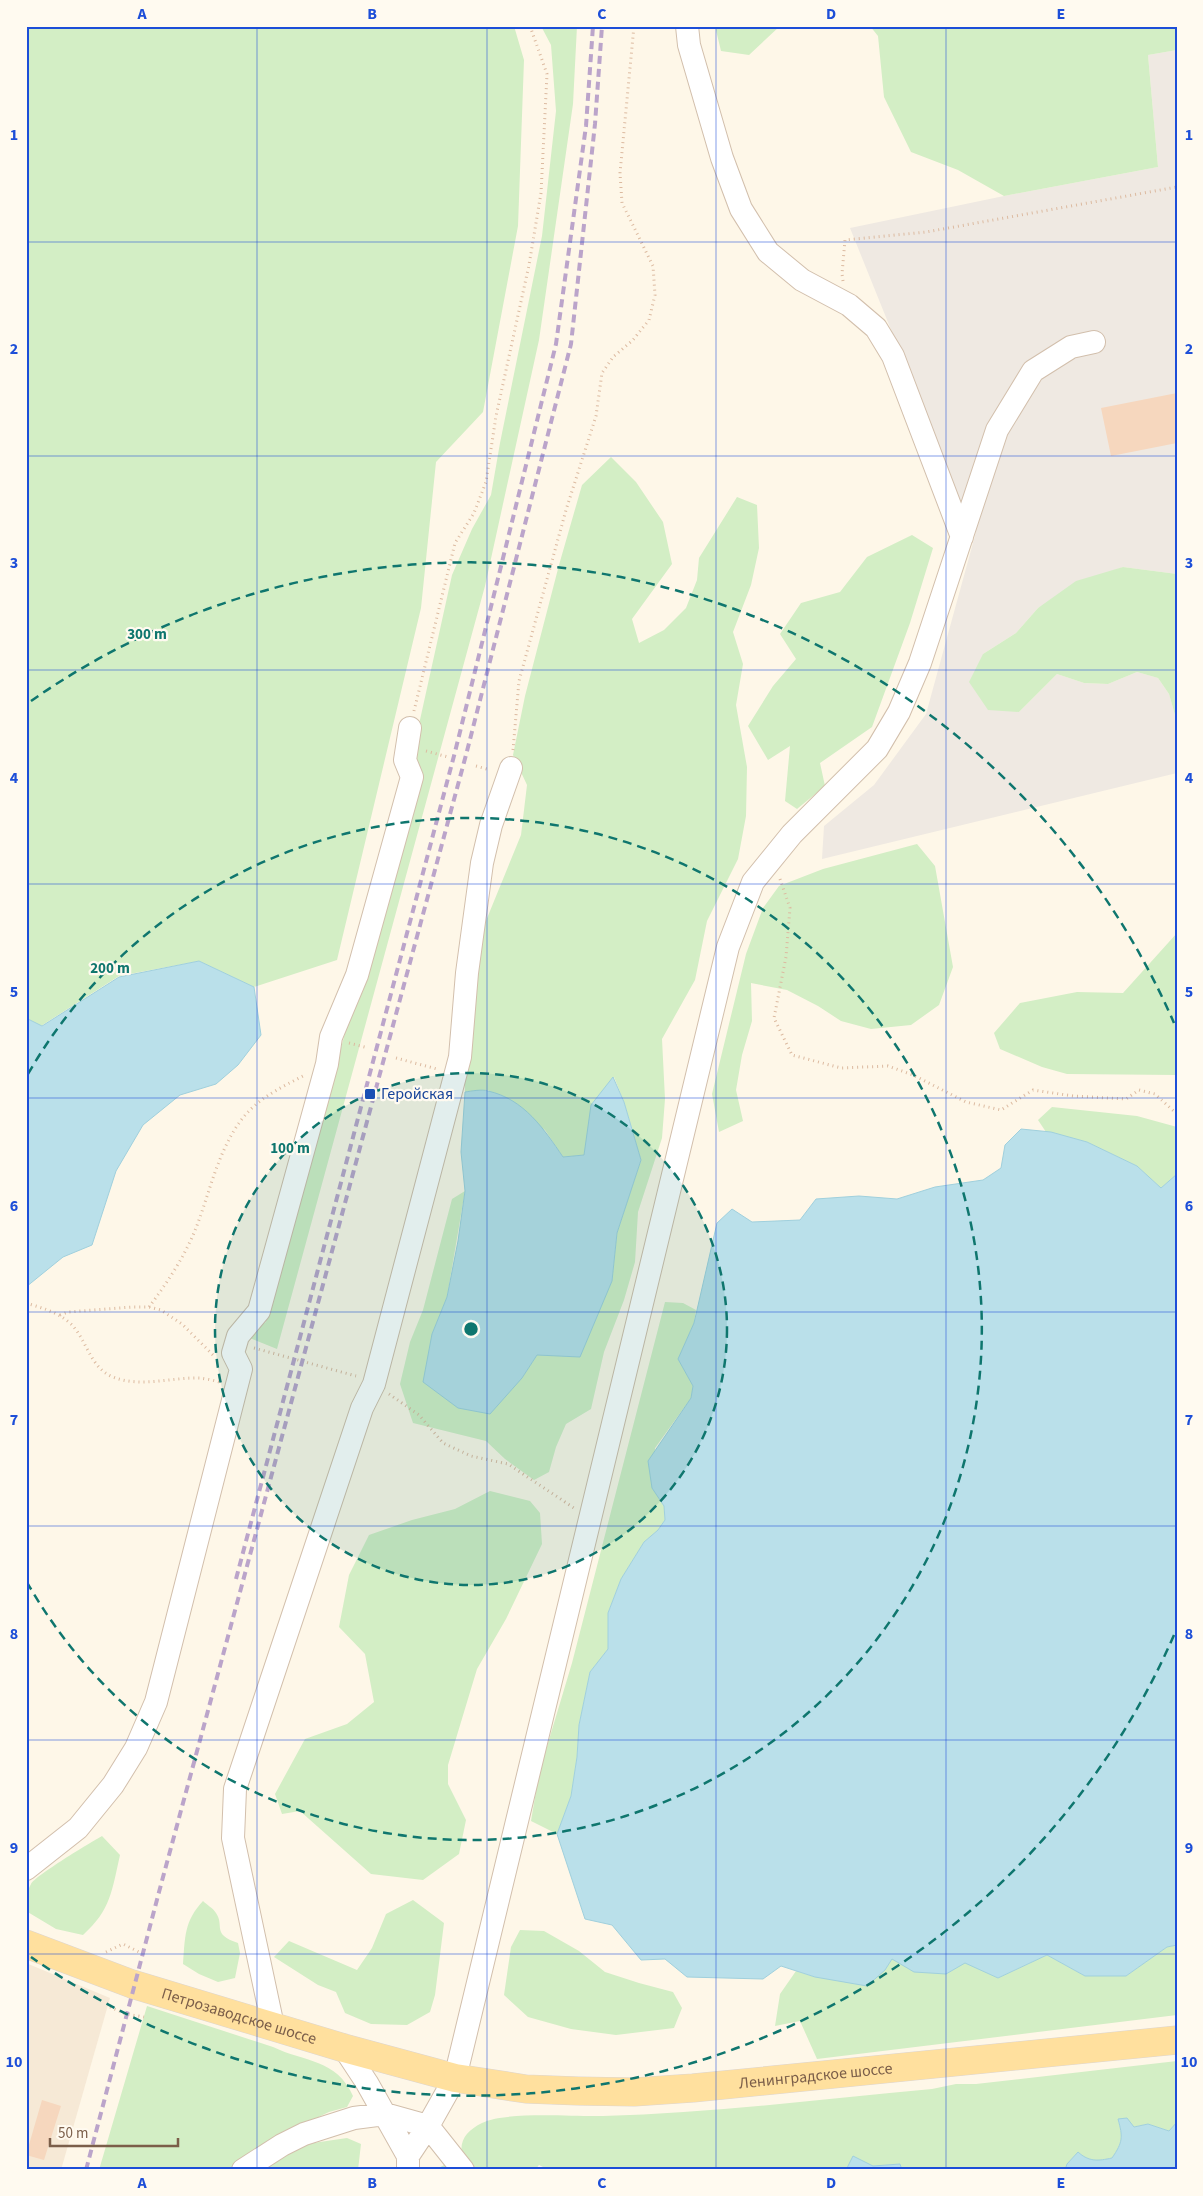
<svg xmlns="http://www.w3.org/2000/svg" width="1203" height="2196" font-family="'Source Sans 3',sans-serif">
<style>
.residential{fill:#f6e9d6}
.industrial{fill:#efe9e2}
.green{fill:#d3eec5}
.water{fill:#bae0ea;stroke:#a0d0dd}
.building{fill:#f6d7be}
.lines{fill:none;stroke-linecap:round;stroke-linejoin:round}
.minor-casing{stroke:#d2bfac;stroke-width:24}
.major-casing{stroke:#ddd5d0;stroke-width:29}
.path{stroke:#dcbaa0;stroke-width:3;stroke-dasharray:1 4;stroke-linecap:butt}
.minor{stroke:#fff;stroke-width:22}
.major{stroke:#ffe09e;stroke-width:28}
.rail{stroke:#bba4ca;stroke-width:4;stroke-dasharray:8 5;stroke-linecap:butt}
.grid{fill:none;stroke:#1d4ed8;stroke-width:1;stroke-opacity:0.55}
.ring{fill:none;stroke:#0f766e;stroke-width:2.5;stroke-dasharray:9 6}
.transit-dot{fill:#1a4fb4;stroke:#fffaf0;stroke-width:2}
.labels{text-anchor:middle;dominant-baseline:central;stroke-width:4.5;stroke-linejoin:round;paint-order:stroke}
.transit-label{font-size:16px;fill:#164399;stroke:#fffaf0;text-anchor:start}
.street-label{font-size:16px;fill:#7b5e49;stroke:#fffaf0}
.centre{fill:#0f766e;stroke:#fffaf0;stroke-width:2.5}
.ring-label{font-size:15px;text-anchor:middle;font-weight:bold;fill:#0f766e;stroke:#fffaf0;stroke-width:4.5;stroke-linejoin:round;paint-order:stroke}
.neatline{fill:none;stroke:#1d4ed8;stroke-width:2}
.grid-label{font-size:16px;text-anchor:middle;font-weight:bold;fill:#1d4ed8}
</style>
<rect width="100%" height="100%" fill="#fef7e8"/>
<path class="residential" d="M26 1963 110 1998 61 2170H26Z"/>
<path class="industrial" d="M1177 50V574L1123 567 1038 608 1016 633 983 654 1019 712 1057 674 1084 683 1108 684 1137 672 1158 678 1169 694 1177 722V773L822 859 824 826 874 785 926 714 976 532 962 506 850 228 1004 196 1158 167 1148 55Z"/>
<path class="green" d="M26 26H514L524 60 518 226 483 412 436 462 421 608 337 960 254 987 199 961 119 976 41 1026 26 1018Z
M541 26H577L573 104 539 340 485 586 277 1349 245 1336 266 1322 302 1174 335 1070 361 974 423 774 412 756 452 575 472 529 491 495 500 443 542 236 556 111 551 45Z
M715 26H780L749 55 721 51Z
M870 26H1177V50L1148 55 1158 167 1004 196 958 170 911 152 884 97 878 36Z
M611 457 636 482 663 522 672 564 632 619 639 643 664 630 686 608 697 580 699 558 737 497 757 505 759 548 751 585 733 632 743 664 736 705 747 767 746 816 738 859 707 921 695 980 662 1039 665 1099 662 1138 638 1212 635 1262 624 1300 604 1352 591 1409 566 1424 556 1447 549 1472 534 1480 505 1459 486 1441 413 1423 400 1384 410 1342 423 1310 452 1199 465 1191 447 1297 432 1334 522 1378 537 1355 612 1281 617 1233 641 1160 624 1102 614 1077 585 1155 563 1157 545 1130 488 1090 465 1092 464 1022 472 955 521 835 527 785 513 755 525 696 559 565 582 485Z
M912 535 933 548 910 623 872 727 820 763 825 786 797 809 785 801 790 746 768 760 748 726 773 686 796 659 780 634 801 603 840 592 867 557Z
M1123 567 1177 574V722L1169 694 1158 678 1137 672 1108 684 1084 683 1057 674 1019 712 988 710 969 682 983 654 1016 633 1038 608 1076 581Z
M917 844 935 866 953 967 939 1005 911 1025 871 1029 841 1021 818 1006 787 990 751 983 752 1021 742 1055 736 1090 743 1121 719 1132 712 1094 746 954 763 908 779 886 823 869Z
M1177 933V1075L1067 1074 1042 1067 1000 1049 994 1033 1020 1003 1077 992 1123 993Z
M1052 1107 1137 1116 1177 1127V1174L1161 1188 1137 1166 1087 1142 1046 1132 1038 1120Z
M665 1302 683 1303 696 1310 694 1323 678 1359 693 1386 691 1398 655 1448 652 1488 664 1506 665 1520 658 1530 644 1542 621 1579 608 1613V1649L590 1672 579 1725 577 1757 571 1796 557 1834 531 1821 539 1773 572 1663Z
M490 1491 530 1501 540 1513 542 1544 506 1619 477 1669 448 1765V1784L466 1820 459 1854 423 1880 371 1874 300 1811 282 1814 275 1794 305 1739 347 1724 374 1702 365 1654 339 1627 349 1575 369 1535 412 1520 455 1509Z
M102 1836 120 1855C112 1890 111 1910 83 1935L56 1929 26 1911C26 1903 26 1892 31 1884 35 1876 91 1842 102 1836Z
M413 1900 444 1923 435 1995 430 2012 407 2025 371 2024 345 2013 336 1992 318 1985 274 1957 289 1941 357 1970 372 1948 386 1914Z
M203 1901C207 1905 213 1908 216 1913 225 1926 211 1934 238 1943L240 1953 235 1978 218 1982 199 1974 183 1964C185 1938 184 1921 203 1901Z
M520 1930 544 1931 579 1951 605 1972 639 1983 673 1992 682 2008 674 2028 616 2035 571 2029 528 2017 504 1995 511 1947Z
M1177 1945V2015L817 2059 800 2021 775 2026 780 1994 796 1971 815 1977 885 1970 892 1958 946 1974 965 1962 998 1978 1047 1955 1085 1976H1126L1167 1947Z
M147 2006 273 2047C304 2062 337 2059 353 2096L347 2107 329 2112 304 2124 236 2170H99Z
M1177 2061V2122L1169 2131 1148 2124 1133 2127 1118 2119C1123 2137 1123 2143 1112 2158 1098 2161 1089 2162 1078 2152L1067 2164 1065 2170H902L900 2164 873 2166 854 2157 845 2170H549L539 2165 535 2170H435L462 2155C459 2139 468 2130 482 2123 505 2111 574 2117 603 2116 713 2113 823 2099 932 2089L956 2084H976Z
M347 2138 361 2144 358 2170H266L282 2153 313 2143Z"/>
<path class="water" d="M199 961 254 987 261 1035 238 1065 216 1084 180 1095 143 1125 116 1171 92 1245 63 1257 26 1287V1018L42 1026 119 977Z
M613 1077 624 1102 641 1160 617 1233 612 1281 580 1357 537 1355 522 1378 490 1414 458 1408 423 1382 432 1334 447 1297 458 1241 465 1191 461 1152 465 1092C472 1091 482 1089 488 1091 524 1099 544 1129 563 1157L584 1155 591 1105Z
M1021 1129 1051 1132 1087 1142 1137 1166 1161 1188 1177 1174V1945L1167 1947 1126 1976H1085L1047 1955 998 1978 965 1963 946 1974 914 1972 892 1959 885 1970 867 1986 815 1977 781 1966 763 1979 687 1977 665 1959 641 1960 612 1925 585 1919 557 1834 571 1796 577 1757 579 1725 590 1672 608 1649V1613L621 1579 644 1542 658 1530 665 1520 664 1506 652 1488 648 1461 691 1398 693 1386 678 1359 694 1323 717 1223 732 1209 752 1222 800 1220 816 1199 859 1196 897 1199 935 1187 983 1180 1001 1168 1005 1145Z
M1127 2118 1134 2127 1148 2124 1169 2131 1177 2122V2170H1065L1067 2164 1078 2152C1089 2162 1098 2161 1112 2158 1123 2142 1123 2137 1118 2119Z
M853 2156 873 2166 900 2164 902 2170H846Z"/>
<path class="building" d="M1177 393V443L1111 456 1101 408Z
M42 2100 61 2106 44 2160 26 2155Z"/>
<g class="lines">
<g class="minor-casing">
<path id="minor" d="M687 26 689 45 722 158 741 209 768 252 802 280 849 305 876 328 893 356 962 537
M26 1869 78 1828 113 1785 136 1748 156 1702 241 1369 233 1353 238 1336 259 1311 327 1064 331 1037 357 975 412 777 405 760 410 728
M273 2026 233 1838 235 1789 362 1408 374 1384 460 1057 467 973 482 863 491 825 511 768
M344 2048 367 2083 408 2156V2169
M428 2126 463 2170
M408 2156 428 2126 455 2078 728 947 753 882 792 834 877 749 899 712 920 663 997 430 1033 371 1071 347 1094 342
M243 2170 282 2145 304 2134 354 2118 385 2114 428 2126"/>
</g>
<g class="major-casing">
<g id="major">
<path id="s1" d="M26 1944 132 1984 344 2048 455 2078 526 2089 578 2091 634 2092 693 2088 1177 2040"/>
</g>
</g>
<path class="path" d="M843 281 842 274 845 240 926 232 1177 187
M414 711 455 543 474 513 486 482 496 416 529 265 541 193 547 74 530 26
M513 750 519 681 566 510 596 416 602 373 613 357 633 340 649 320 655 295 653 266 622 203 620 173 634 26
M426 751 448 757
M476 766 490 770
M780 879 790 908 786 957 774 1018 792 1055 841 1068 888 1066 913 1075 966 1102 1001 1110 1033 1090 1073 1096 1126 1099 1139 1090 1155 1094 1177 1114
M349 1043 368 1048
M396 1058 437 1069
M26 1303C42 1308 58 1312 71 1324 87 1340 90 1368 113 1377 140 1388 172 1377 200 1378 206 1379 213 1380 219 1382
M149 1307C167 1283 185 1256 196 1228 210 1192 218 1150 242 1119 258 1098 282 1087 305 1075
M60 1315 68 1312 132 1307H149L161 1310 182 1324 215 1357
M254 1348 356 1376
M389 1394 419 1415 443 1443 471 1456 508 1464 574 1508
M106 1952 123 1944 143 1954
M110 2007 126 2014 144 2017"/>
<use href="#minor" class="minor"/>
<use href="#major" class="major"/>
<path class="rail" d="M236 1579 455 752 556 344 586 126 593 26
M86 2170 159 1892 466 755 571 344 595 124 602 26"/>
</g>
<path class="grid" d="M257 26V2170M487 26V2170M716 26V2170M946 26V2170M26 242H1177M26 456H1177M26 670H1177M26 884H1177M26 1098H1177M26 1312H1177M26 1526H1177M26 1740H1177M26 1954H1177"/>
<circle cx="471" cy="1329" r="256" fill="#0f766e" fill-opacity=".12"/>
<g class="ring">
<circle cx="471" cy="1329" r="256"/>
<path d="M28 1074A511 511 0 1 1 28 1584"/>
<path d="M1174 1635A767 767 0 0 1 31 1957M31 701A767 767 0 0 1 1174 1023"/>
</g>
<rect class="transit-dot" x="364" y="1088" width="12" height="12" rx="2.5"/>
<g class="labels">
<g class="transit-label">
<text x="381" y="1094">Геройская</text>
</g>
<g class="street-label">
<text stroke="none"><textPath href="#s1" startOffset="225">Петрозаводское шоссе</textPath></text>
<text stroke="none"><textPath href="#s1" startOffset="812">Ленинградское шоссе</textPath></text>
</g>
</g>
<circle cx="471" cy="1329" r="8" class="centre"/>
<g class="ring-label">
<text x="147" y="639">300 m</text>
<text x="110" y="973">200 m</text>
<text x="290" y="1153">100 m</text>
</g>
<rect width="1203" height="2196" fill="none" stroke="#fffaf0" stroke-width="55"/>
<path d="M50 2138v8h128v-8" fill="none" stroke="#7b5e49" stroke-width="2.5"/>
<text x="58" y="2138" font-size="15" fill="#7b5e49" stroke="#fffaf0" stroke-width="4" paint-order="stroke">50 m</text>
<rect x="28" y="28" width="1148" height="2140" class="neatline"/>
<g class="grid-label">
<text x="142" y="19">A</text>
<text x="372" y="19">B</text>
<text x="602" y="19">C</text>
<text x="831" y="19">D</text>
<text x="1061" y="19">E</text>
<text x="14" y="140">1</text>
<text x="1189" y="140">1</text>
<text x="14" y="354">2</text>
<text x="1189" y="354">2</text>
<text x="14" y="568">3</text>
<text x="1189" y="568">3</text>
<text x="14" y="783">4</text>
<text x="1189" y="783">4</text>
<text x="14" y="997">5</text>
<text x="1189" y="997">5</text>
<text x="14" y="1211">6</text>
<text x="1189" y="1211">6</text>
<text x="14" y="1425">7</text>
<text x="1189" y="1425">7</text>
<text x="14" y="1639">8</text>
<text x="1189" y="1639">8</text>
<text x="14" y="1853">9</text>
<text x="1189" y="1853">9</text>
<text x="14" y="2067">10</text>
<text x="1189" y="2067">10</text>
<text x="142" y="2188">A</text>
<text x="372" y="2188">B</text>
<text x="602" y="2188">C</text>
<text x="831" y="2188">D</text>
<text x="1061" y="2188">E</text>
</g>
</svg>
